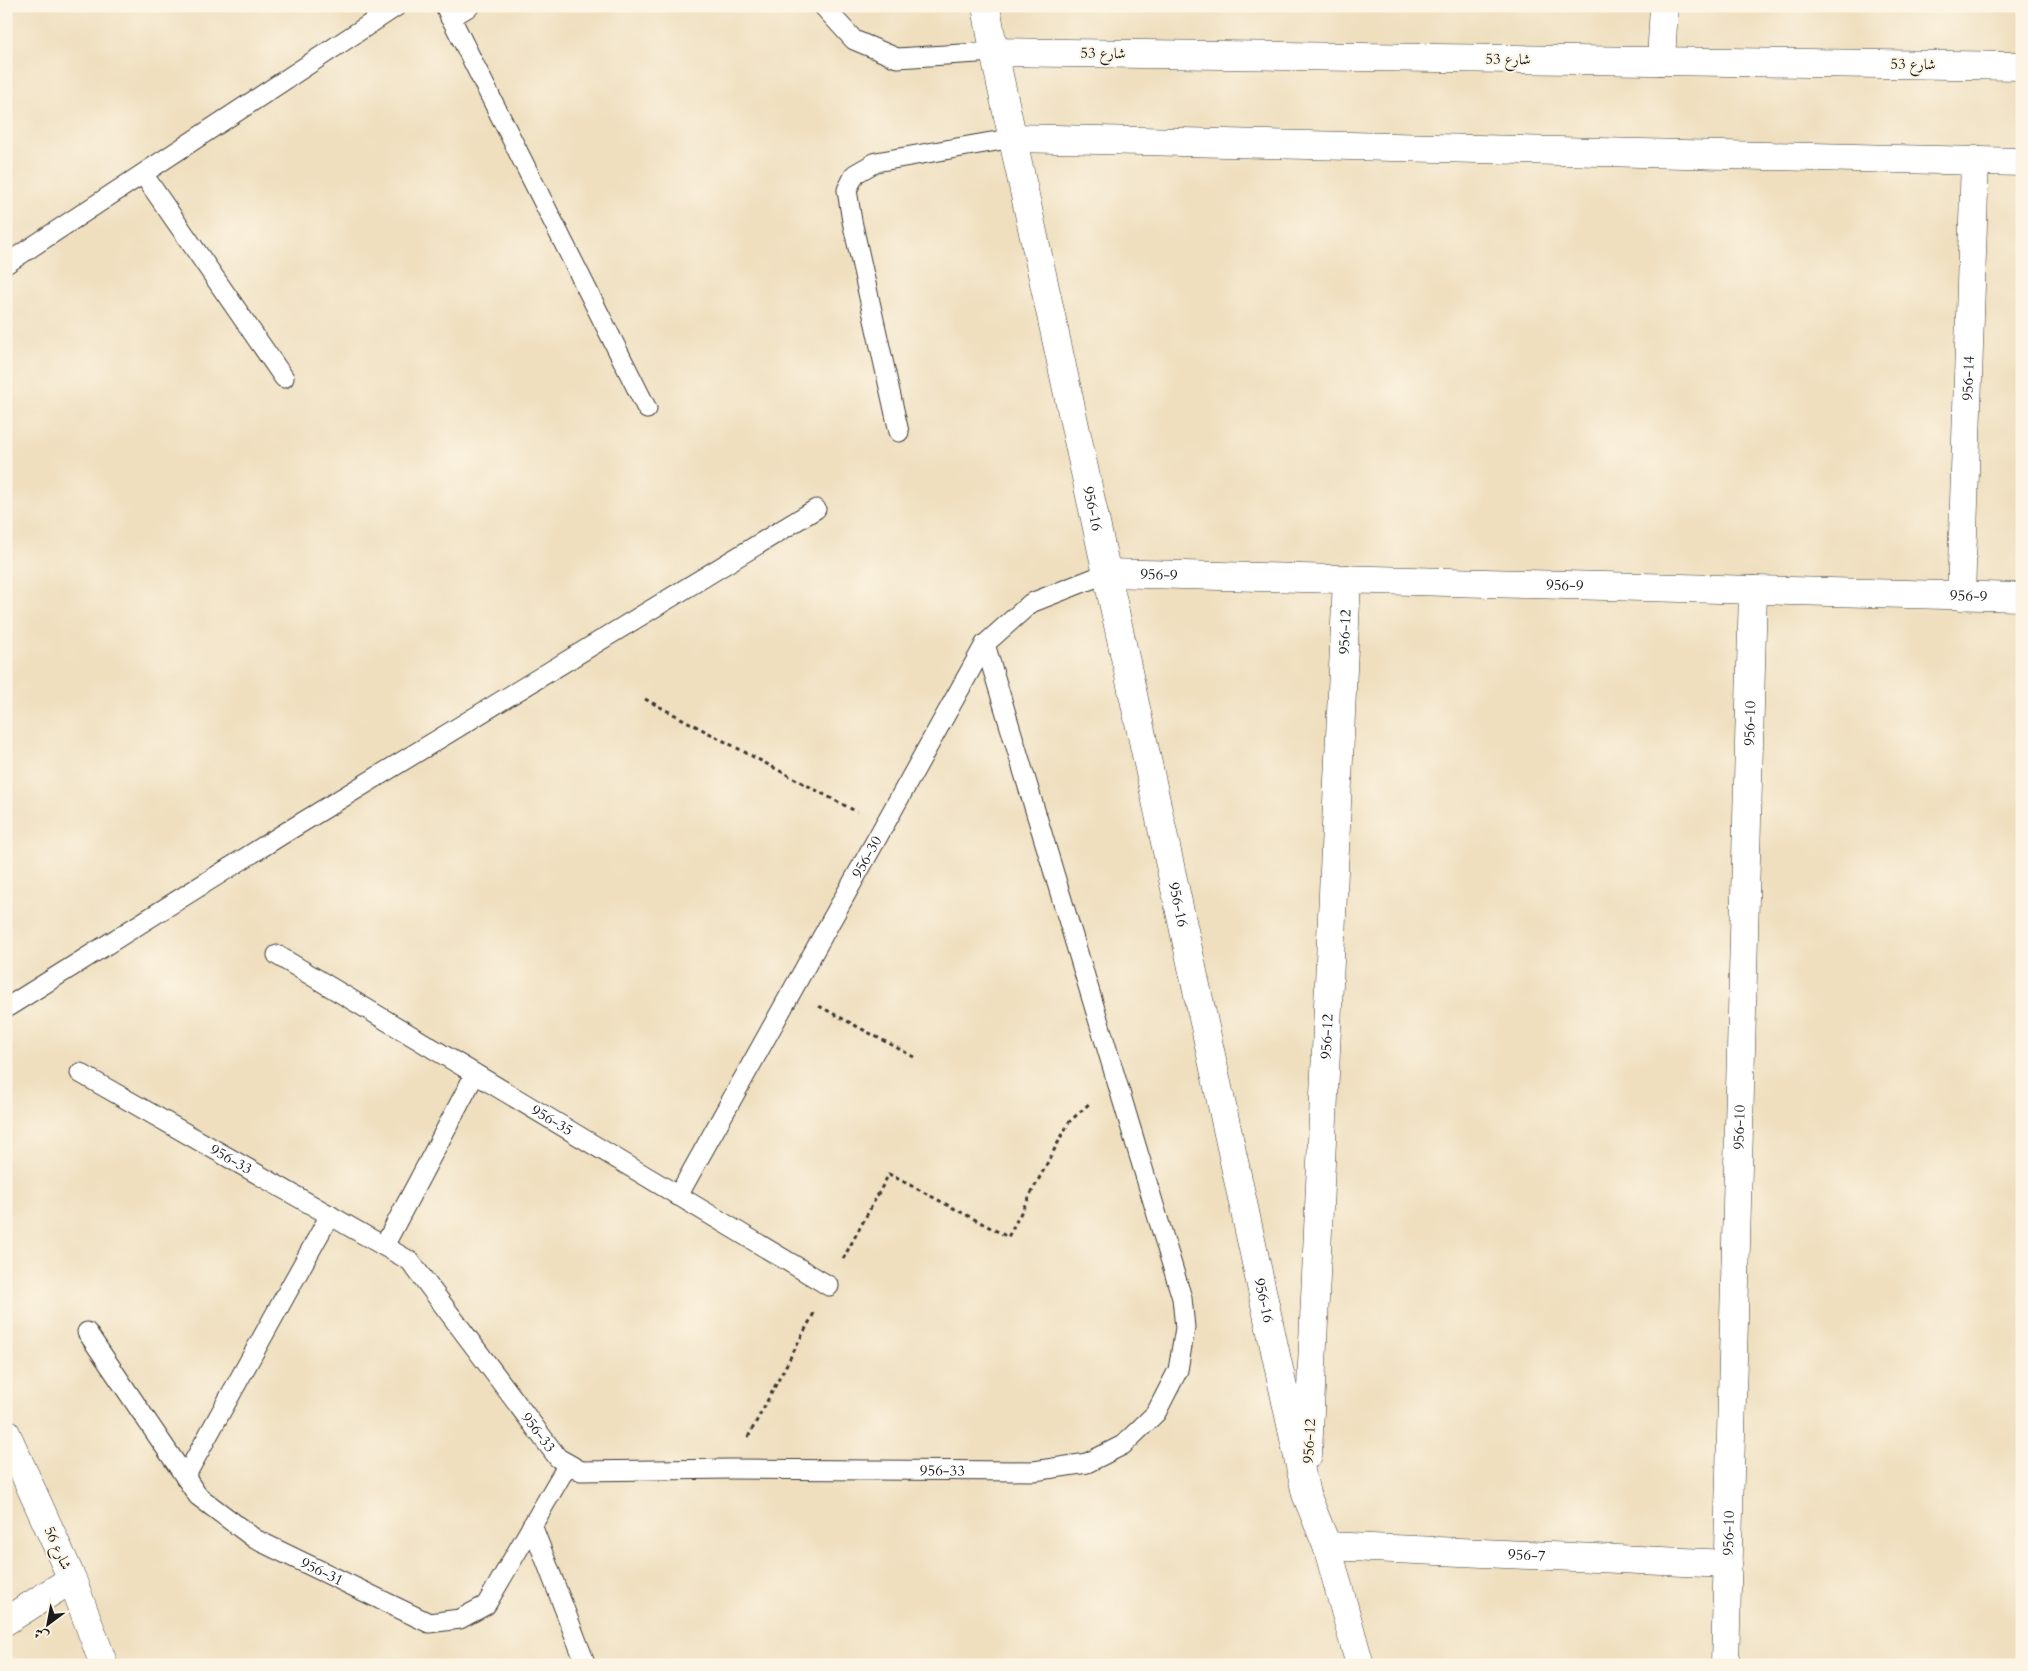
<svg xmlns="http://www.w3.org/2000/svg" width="2028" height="1671" font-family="Cardo,Amiri,serif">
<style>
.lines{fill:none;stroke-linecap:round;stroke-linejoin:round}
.service-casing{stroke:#3c3934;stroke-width:21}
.minor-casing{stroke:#3c3934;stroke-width:29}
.path{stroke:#3c3934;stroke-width:3;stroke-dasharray:4 4;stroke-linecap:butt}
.service{stroke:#fff;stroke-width:19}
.minor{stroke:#fff;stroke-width:28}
.labels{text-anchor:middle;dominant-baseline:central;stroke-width:4;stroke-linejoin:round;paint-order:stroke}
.street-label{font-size:15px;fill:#1c1c1c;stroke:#fcf5e5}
</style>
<rect width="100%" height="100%" fill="#fcf5e5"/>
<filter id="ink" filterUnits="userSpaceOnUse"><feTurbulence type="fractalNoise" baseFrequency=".02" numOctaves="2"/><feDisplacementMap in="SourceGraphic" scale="10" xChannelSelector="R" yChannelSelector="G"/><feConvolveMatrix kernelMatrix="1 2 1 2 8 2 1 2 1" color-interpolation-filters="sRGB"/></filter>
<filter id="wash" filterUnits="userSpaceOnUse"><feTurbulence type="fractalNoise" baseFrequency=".0096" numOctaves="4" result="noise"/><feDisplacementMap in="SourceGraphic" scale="20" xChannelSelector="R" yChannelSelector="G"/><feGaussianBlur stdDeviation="1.12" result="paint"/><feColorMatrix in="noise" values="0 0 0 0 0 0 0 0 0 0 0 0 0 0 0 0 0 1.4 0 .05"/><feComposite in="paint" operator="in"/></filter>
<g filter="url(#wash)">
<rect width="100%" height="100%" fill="#efdfbf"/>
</g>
<g filter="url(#ink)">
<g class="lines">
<g class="service-casing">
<g id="service">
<path d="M445 6 647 409"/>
<path d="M823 6 854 40 897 58 994 52"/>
<path d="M450 18 470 6"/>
<path d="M143 174 284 378"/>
<path d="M6 264 397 6"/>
<path d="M899 432 852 221 847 190 855 174 876 162 1014 138"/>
<path id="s1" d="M277 955 829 1286"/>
<path d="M6 1008 283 834 816 509"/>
<path id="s2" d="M80 1073 410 1261 558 1458 581 1471 731 1469 1034 1471 1087 1463 1123 1445 1156 1413 1178 1370 1185 1328 1182 1298 985 644"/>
<path id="s3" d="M678 1196 985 644 1031 603 1107 573"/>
<path d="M384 1246 475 1074"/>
<path id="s4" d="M87 1332 198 1496 255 1539 429 1623 460 1619 486 1605 568 1464"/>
<path d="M185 1477 330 1215"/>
<path d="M532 1525 586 1665"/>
</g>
</g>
<g class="minor-casing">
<g id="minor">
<path id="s5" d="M986 6 994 52 1306 1494 1327 1546 1360 1665"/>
<path d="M994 52 2022 66"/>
<path d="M1661 61 1664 6"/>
<path d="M1014 138 2022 162"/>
<path id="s6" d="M1107 573 2022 597"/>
<path id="s7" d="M1961 596 1975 160"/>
<path d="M6 1433 72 1579 104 1665"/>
<path id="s8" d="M1308 1455 1347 579"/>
<path id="s9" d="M1327 1546 1728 1564"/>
<path d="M6 1621 72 1579"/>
<path id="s10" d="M1725 1665 1753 590"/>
</g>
</g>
<path class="path" d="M645 699 857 812
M819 1006 914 1057
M843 1259 889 1174 1008 1237 1069 1122 1091 1102
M748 1437 814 1313"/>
<use href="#service" class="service"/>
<use href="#minor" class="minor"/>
</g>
</g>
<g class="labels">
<g class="street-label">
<text transform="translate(1103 53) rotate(1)">شارع 53</text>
<text transform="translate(1508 59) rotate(1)">شارع 53</text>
<text transform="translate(1913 64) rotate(1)">شارع 53</text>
<text stroke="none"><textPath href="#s7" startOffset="218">956-14</textPath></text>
<text stroke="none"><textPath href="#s5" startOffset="514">956-16</textPath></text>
<text stroke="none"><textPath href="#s6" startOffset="52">956-9</textPath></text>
<text stroke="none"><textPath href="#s6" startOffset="458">956-9</textPath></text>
<text stroke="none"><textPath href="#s6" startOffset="862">956-9</textPath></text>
<text stroke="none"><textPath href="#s8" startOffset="824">956-12</textPath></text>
<text stroke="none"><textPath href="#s10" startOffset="942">956-10</textPath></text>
<text stroke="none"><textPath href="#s3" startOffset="388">956-30</textPath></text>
<text stroke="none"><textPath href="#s5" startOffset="919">956-16</textPath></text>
<text stroke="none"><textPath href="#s8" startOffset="419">956-12</textPath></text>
<text stroke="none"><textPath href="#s1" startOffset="321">956-35</textPath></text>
<text stroke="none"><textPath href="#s10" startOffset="538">956-10</textPath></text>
<text stroke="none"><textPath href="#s2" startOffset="174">956-33</textPath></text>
<text stroke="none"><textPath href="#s5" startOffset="1324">956-16</textPath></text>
<text stroke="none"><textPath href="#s2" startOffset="594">956-33</textPath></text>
<text transform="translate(1309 1441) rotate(-87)">956-12</text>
<text stroke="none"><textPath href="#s2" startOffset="1014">956-33</textPath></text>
<text stroke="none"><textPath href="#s10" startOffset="132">956-10</textPath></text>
<text transform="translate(58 1548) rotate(66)">شارع 56</text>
<text stroke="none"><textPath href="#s9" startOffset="200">956-7</textPath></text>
<text stroke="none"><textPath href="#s4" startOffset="344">956-31</textPath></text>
</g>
</g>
<rect width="2028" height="1671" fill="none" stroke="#fcf5e5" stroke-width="25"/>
<g transform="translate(48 1624) rotate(212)" stroke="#fcf5e5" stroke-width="4" paint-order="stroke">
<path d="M0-4L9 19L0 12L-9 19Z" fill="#1c1c1c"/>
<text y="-8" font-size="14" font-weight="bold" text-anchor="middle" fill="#1c1c1c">ش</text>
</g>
</svg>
